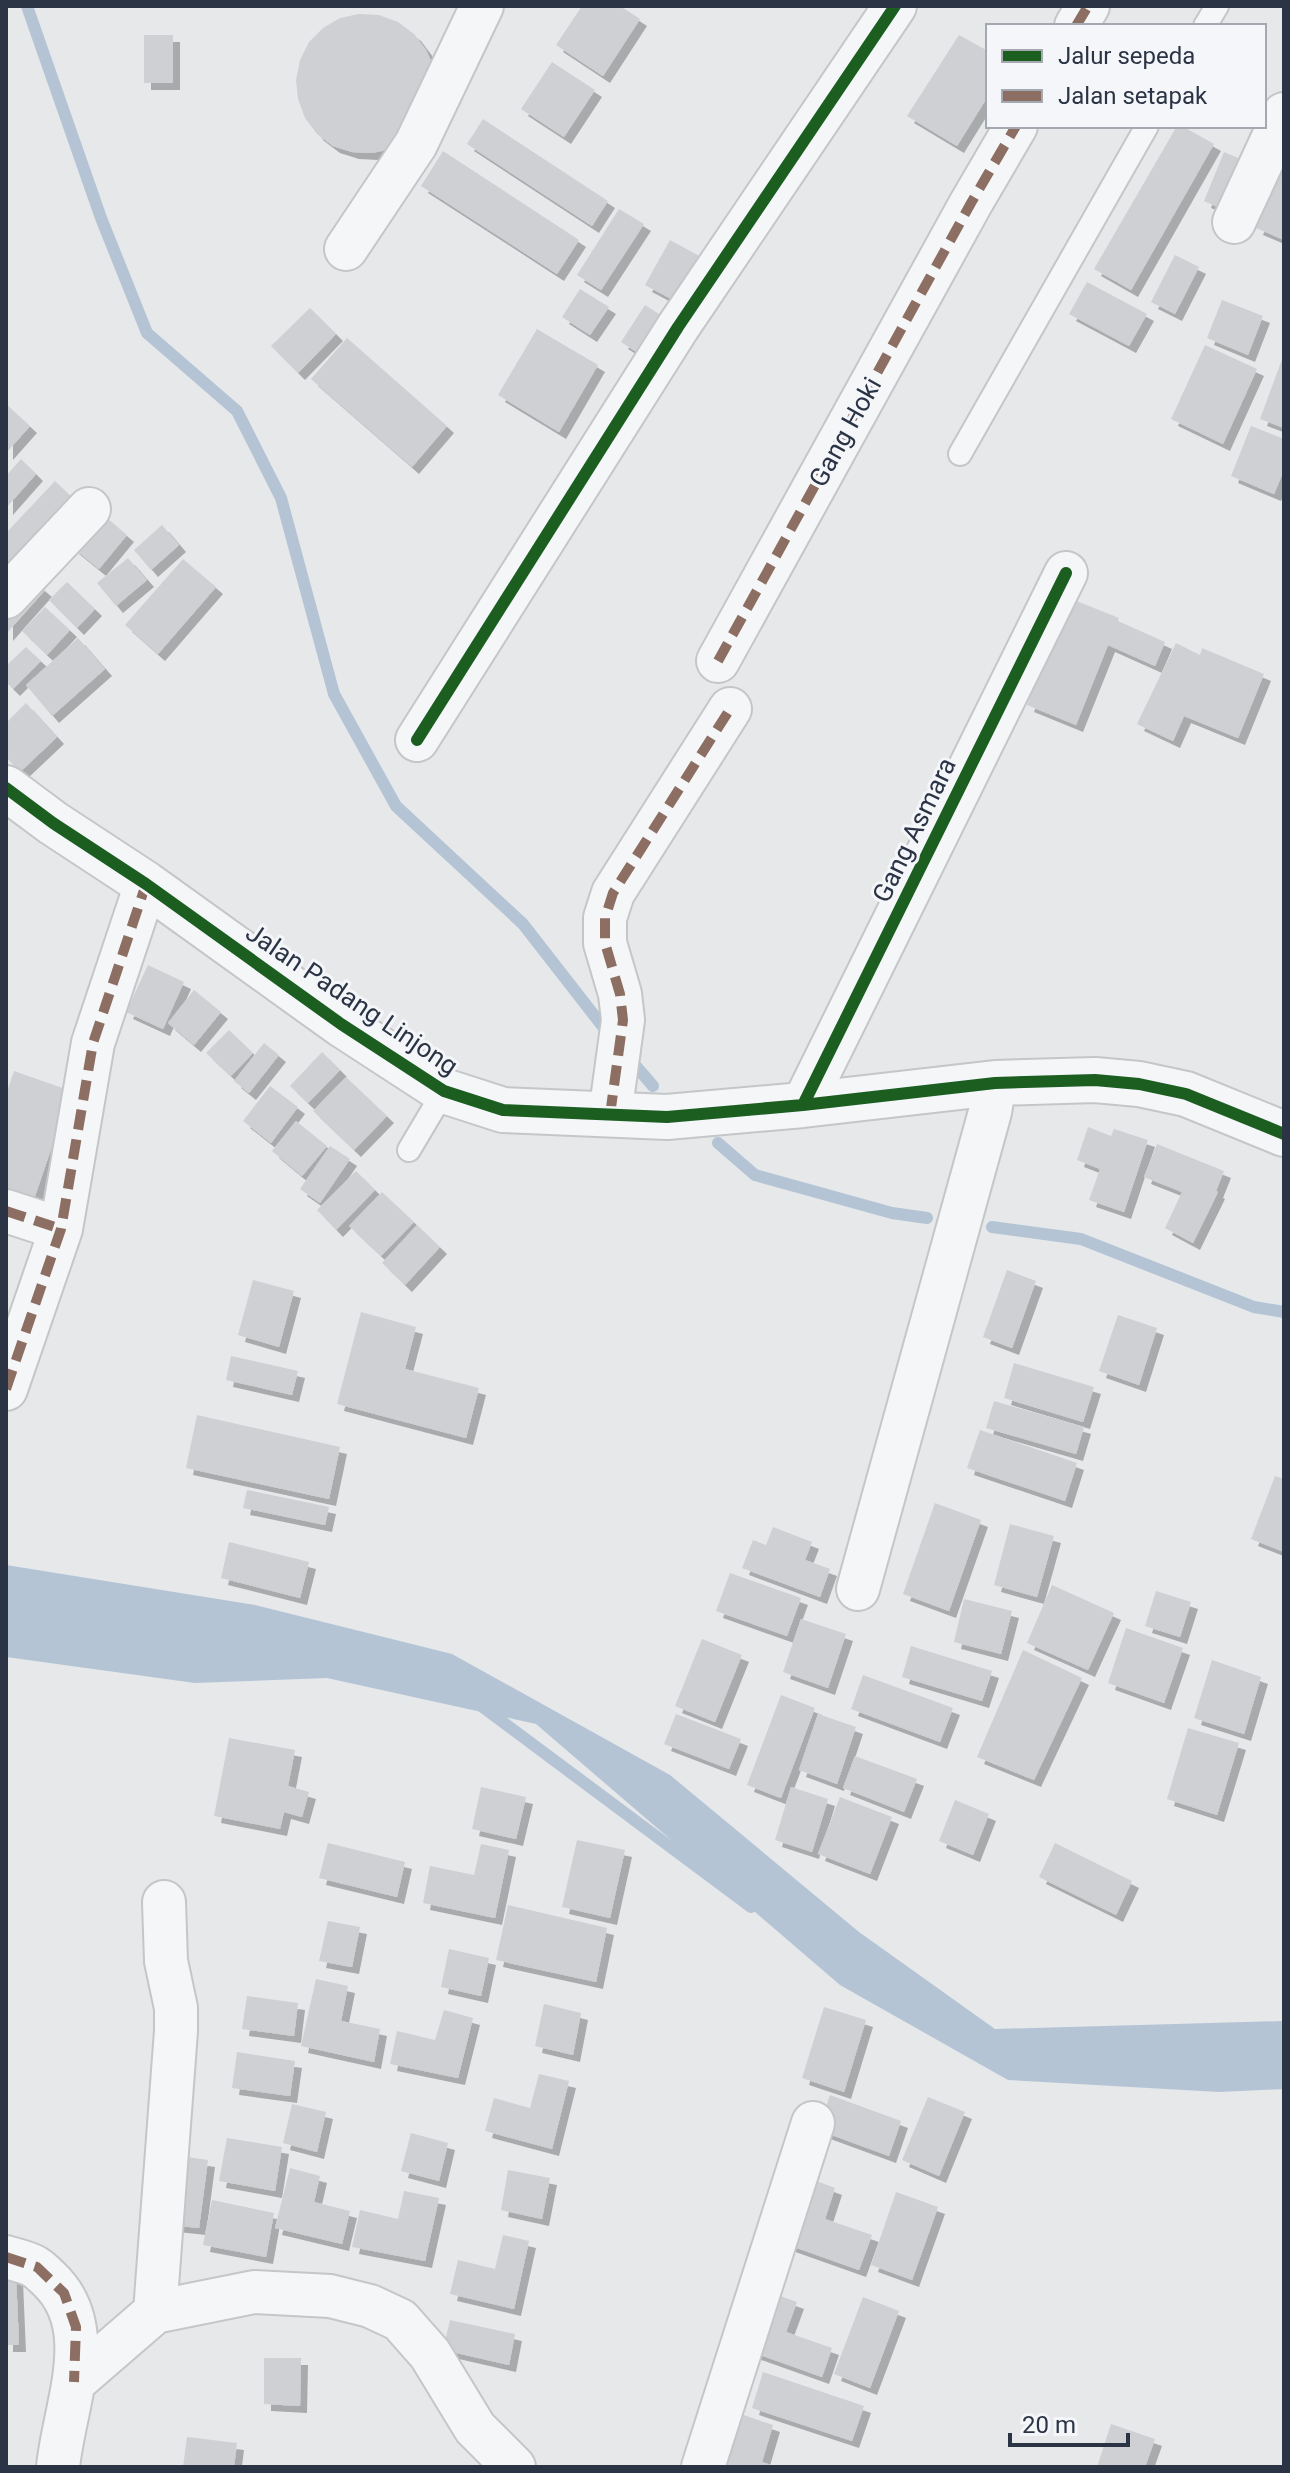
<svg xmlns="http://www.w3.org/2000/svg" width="1290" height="2473" font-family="Roboto,sans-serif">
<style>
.water{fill:#b4c4d5}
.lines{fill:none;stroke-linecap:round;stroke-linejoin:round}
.stream{stroke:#b4c4d5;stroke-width:12}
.building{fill:#ced0d3;filter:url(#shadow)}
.service-casing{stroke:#c4c6c8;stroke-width:26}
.minor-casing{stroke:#c4c6c8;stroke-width:46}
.tertiary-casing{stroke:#c4c6c8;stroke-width:48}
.service{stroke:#f5f6f7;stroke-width:22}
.minor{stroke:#f5f6f7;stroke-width:42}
.tertiary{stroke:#f5f6f7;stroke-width:44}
.quiet{stroke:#8d6e63;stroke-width:10;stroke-dasharray:20 10;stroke-linecap:butt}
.cycleway-casing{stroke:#f4f6f9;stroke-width:17}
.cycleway{stroke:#1b5e20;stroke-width:12}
.labels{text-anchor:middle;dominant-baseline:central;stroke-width:6;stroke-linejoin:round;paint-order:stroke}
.street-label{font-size:26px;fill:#2b3445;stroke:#f4f6f9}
</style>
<defs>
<filter id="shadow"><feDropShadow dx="7" dy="7" stdDeviation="0" flood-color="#0004"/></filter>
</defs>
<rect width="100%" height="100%" fill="#e6e8ea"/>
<path class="water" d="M6 1565 255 1605 452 1654 670 1775 859 1932 995 2029 1284 2021V2089L1219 2092 1008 2080 840 1985 536 1724 327 1678 195 1683 6 1657Z"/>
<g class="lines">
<path class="stream" d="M27 6 101 218 147 333 237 411 281 498 334 694 396 806 523 924 611 1037
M628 1057 653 1086
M718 1143 755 1175 892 1213 927 1218
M992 1227 1081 1239 1254 1307 1284 1312
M480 1705 751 1907"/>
</g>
<path class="building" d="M582 6H620L640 19 603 76 556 45Z
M359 14 379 15 398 22 414 34 426 50 434 68 391 149 372 153 352 152 333 146 317 134 305 118 298 99 296 80 300 60 309 42 323 28 340 18Z
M144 35H173V83H144Z
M959 35 988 51V96L957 146 907 116Z
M552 62 595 90 564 137 521 109Z
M483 119 608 201 592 226 467 144Z
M1177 126H1182L1214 144 1131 290 1094 269Z
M443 151 579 240 557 274 421 186Z
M1224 152 1248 162 1227 211 1204 201Z
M1284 161V240L1256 228Z
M619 209 644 224 601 290 577 275Z
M670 240 703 258 679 303 645 285Z
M1175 255 1199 267 1175 314 1151 302Z
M1087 282 1147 314 1129 346 1069 314Z
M580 289 609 307 590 335 562 317Z
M1222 300 1263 316 1248 355 1207 338Z
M645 305 673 323 649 360 621 342Z
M310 308 336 334 298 373 271 346Z
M537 329 598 365 559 432 498 395Z
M347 338 447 426 412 467 311 379Z
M1205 345 1257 369 1223 444 1171 419Z
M1284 354V428L1260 419Z
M6 404 30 426 6 453Z
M1251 426 1284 439V470L1274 494 1231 476Z
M21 459 36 474 6 508V476Z
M55 481 83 508 6 589V533Z
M100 512 127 535 99 569 72 547Z
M162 525 179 545 151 570 134 550Z
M128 558 147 580 116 606 97 583Z
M183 559 216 587 158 654 125 625Z
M33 580 45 590 6 634V611Z
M67 582 95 609 77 628 49 600Z
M1069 598 1119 618 1118 621 1165 642 1155 666 1108 645 1076 725 1027 705Z
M45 607 70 630 47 655 22 631Z
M78 638 105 669 52 716 26 685Z
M1176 643 1200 655 1202 648 1264 674 1238 738 1184 716 1173 741 1137 724Z
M26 647 41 661 13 689 6 682V666Z
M26 703 57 737 20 772 6 757V723Z
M148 965 184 982 163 1029 126 1012Z
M194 990 221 1012 194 1045 168 1023Z
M229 1030 253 1053 231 1076 206 1053Z
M264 1043 279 1055 249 1093 234 1081Z
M322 1052 340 1070 308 1103 290 1086Z
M14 1071 71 1091 33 1202 6 1193V1095Z
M346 1077 387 1116 354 1150 313 1111Z
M270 1086 298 1107 271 1143 243 1121Z
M296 1121 327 1146 302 1176 272 1151Z
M1088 1127 1111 1136 1114 1129 1148 1140 1124 1212 1089 1200 1100 1169 1077 1160Z
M1157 1144 1224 1171 1216 1191 1218 1192 1193 1243 1165 1228 1182 1192 1144 1177Z
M330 1146 350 1159 320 1203 300 1189Z
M356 1171 375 1190 336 1230 317 1210Z
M382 1192 414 1222 381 1256 349 1226Z
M417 1225 440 1247 405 1285 382 1263Z
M1007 1270 1036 1281 1012 1348 983 1337Z
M253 1280 294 1291 279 1347 238 1335Z
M361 1312 416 1327 405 1369 479 1388 466 1438 337 1404Z
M1118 1315 1157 1328 1139 1385 1099 1371Z
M231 1356 298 1371 292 1395 226 1380Z
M1014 1363 1094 1387 1083 1422 1004 1398Z
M994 1401 1084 1427 1076 1454 986 1428Z
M197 1415 340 1447 329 1499 186 1468Z
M980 1430 1077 1463 1065 1501 967 1468Z
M1275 1476 1284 1479V1552L1251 1539Z
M247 1490 329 1507 325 1525 243 1508Z
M935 1503 981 1520 949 1611 903 1594Z
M1010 1524 1054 1536 1037 1597 994 1585Z
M773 1527 812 1542 805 1560 830 1569 820 1597 742 1568 753 1540 766 1545Z
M229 1542 309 1562 300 1598 221 1578Z
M730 1573 801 1598 787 1636 716 1611Z
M1052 1585 1114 1613 1088 1670 1027 1643Z
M1156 1591 1191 1602 1180 1637 1145 1626Z
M964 1599 1012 1611 1001 1654 954 1642Z
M801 1619 846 1634 828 1688 783 1672Z
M1126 1628 1183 1648 1164 1703 1108 1683Z
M702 1639 742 1655 715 1722 675 1706Z
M911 1646 992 1671 982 1701 902 1677Z
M1023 1650 1082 1678 1034 1780 977 1757Z
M1212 1660 1261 1677 1244 1734 1194 1718Z
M863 1675 953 1708 940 1742 851 1709Z
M781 1695 815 1708 781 1798 747 1785Z
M676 1714 741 1739 729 1769 664 1744Z
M818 1714 856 1727 837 1784 799 1770Z
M1188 1728 1239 1743 1217 1815 1167 1799Z
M229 1738 295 1750 288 1786 309 1792 302 1817 284 1812 280 1829 214 1816Z
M855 1756 917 1779 904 1812 843 1788Z
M481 1787 526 1797 516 1839 472 1829Z
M791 1787 828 1799 812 1852 775 1840Z
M840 1797 892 1817 870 1874 818 1854Z
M955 1800 989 1814 973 1855 939 1841Z
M577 1840 625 1850 610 1918 562 1907Z
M328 1843 405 1862 397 1897 319 1878Z
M1055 1843 1132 1881 1116 1915 1039 1877Z
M481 1844 509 1850 495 1918 423 1903 430 1866 474 1875Z
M508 1905 607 1928 596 1982 496 1960Z
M328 1921 360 1927 352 1967 319 1961Z
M449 1949 489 1958 481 1996 441 1987Z
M316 1979 348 1986 341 2021 380 2029 374 2062 301 2046Z
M247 1996 298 2003 294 2036 242 2029Z
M544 2004 581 2013 573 2055 535 2046Z
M824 2007 866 2020 844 2092 802 2078Z
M444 2010 473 2018 458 2078 390 2064 397 2031 435 2040Z
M237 2052 295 2061 290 2096 232 2088Z
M539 2074 569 2081 552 2149 485 2131 494 2098 530 2108Z
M830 2095 901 2121 889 2156 818 2130Z
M928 2097 965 2112 939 2176 902 2160Z
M292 2104 326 2112 317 2152 283 2143Z
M411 2133 448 2143 439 2181 401 2171Z
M227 2138 282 2147 275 2191 219 2181Z
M180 2156 208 2160 199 2228 171 2225Z
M290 2168 320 2176 314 2202 350 2211 342 2244 275 2228Z
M508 2170 550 2178 542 2219 501 2210Z
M803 2176 835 2188 825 2219 872 2235 859 2270 780 2242Z
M404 2191 439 2198 425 2261 352 2247 360 2210 398 2219Z
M896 2192 938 2207 912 2280 871 2265Z
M212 2200 274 2213 266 2257 203 2245Z
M503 2235 529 2241 514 2309 450 2294 458 2260 495 2269Z
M16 2275 19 2345H6V2276Z
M766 2291 797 2302 786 2332 832 2348 822 2377 746 2350Z
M863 2297 899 2311 870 2388 834 2374Z
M450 2320 515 2334 509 2365 443 2350Z
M264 2358H301L300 2406 264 2404Z
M763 2372 864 2406 852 2441 752 2408Z
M738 2413 773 2425 762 2462 776 2467H721Z
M1111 2424 1155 2439 1145 2467H1097Z
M187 2437 237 2443 234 2467H183Z"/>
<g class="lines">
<g class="service-casing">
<path id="service" d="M1205 26 1217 6
M960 454 1147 126
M409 1150 444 1091"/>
</g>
<g class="minor-casing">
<path id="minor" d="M1076 26 1088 6
M1234 222 1284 114
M346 249 416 144 482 6
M6 597 89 509
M718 661 971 203 1016 126
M417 740 678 327 895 6
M803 1105 1066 573
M610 1115 623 1020 620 994 605 943V918L613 893 730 709
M6 1211 61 1229
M6 1389 61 1229 93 1043 146 884
M858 1589 990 1112 995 1083
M6 2257C15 2260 27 2262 35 2267 40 2270 45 2275 49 2279 101 2328 64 2406 58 2467
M155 2312 176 2031V2008L166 1961 164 1902
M74 2382 155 2312 254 2292 330 2296 370 2306 400 2320 430 2354 475 2428 514 2467
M703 2467 813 2123"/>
</g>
<g class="tertiary-casing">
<path id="tertiary" d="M6 788 53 823 146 884 341 1024 444 1091 503 1110 667 1117 803 1105 995 1083 1095 1080 1139 1084 1186 1094 1284 1134"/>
</g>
<use href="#service" class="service"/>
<use href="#minor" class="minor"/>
<use href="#tertiary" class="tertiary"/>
<path class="quiet" d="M1076 26 1088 6
M718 661 971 203 1016 126
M610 1115 623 1020 620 994 605 943V918L613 893 730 709
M6 1211 61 1229
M6 1389 61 1229 93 1043 146 884
M6 2257 37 2267 64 2293 76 2327 74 2382"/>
<g class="cycleway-casing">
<path id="cycleway" d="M417 740 678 327 895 6
M6 788 53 823 146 884 341 1024 444 1091 503 1110 667 1117 803 1105 995 1083 1095 1080 1139 1084 1186 1094 1284 1134
M803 1105 1066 573"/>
</g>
<use href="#cycleway" class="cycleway"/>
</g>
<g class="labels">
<g class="street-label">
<text transform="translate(845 432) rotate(-61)">Gang Hoki</text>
<text transform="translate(914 830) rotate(-64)">Gang Asmara</text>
<text transform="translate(352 999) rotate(34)">Jalan Padang Linjong</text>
</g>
</g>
<rect width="1290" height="2473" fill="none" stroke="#2b3445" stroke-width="16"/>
<rect x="986" y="24" width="280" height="104" fill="#f4f6f9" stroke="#a4a8b1" stroke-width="2"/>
<rect x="1002" y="50" width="40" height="12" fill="#1b5e20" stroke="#a4a8b1" stroke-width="2"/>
<text x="1058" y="64" font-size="24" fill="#2b3445">Jalur sepeda</text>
<rect x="1002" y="90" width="40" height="12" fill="#8d6e63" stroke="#a4a8b1" stroke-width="2"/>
<text x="1058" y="104" font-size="24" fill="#2b3445">Jalan setapak</text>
<path d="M1010 2433v12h118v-12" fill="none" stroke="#2b3445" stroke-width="4"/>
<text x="1022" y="2433" font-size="24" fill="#2b3445" stroke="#f4f6f9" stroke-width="6" paint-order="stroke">20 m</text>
</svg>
